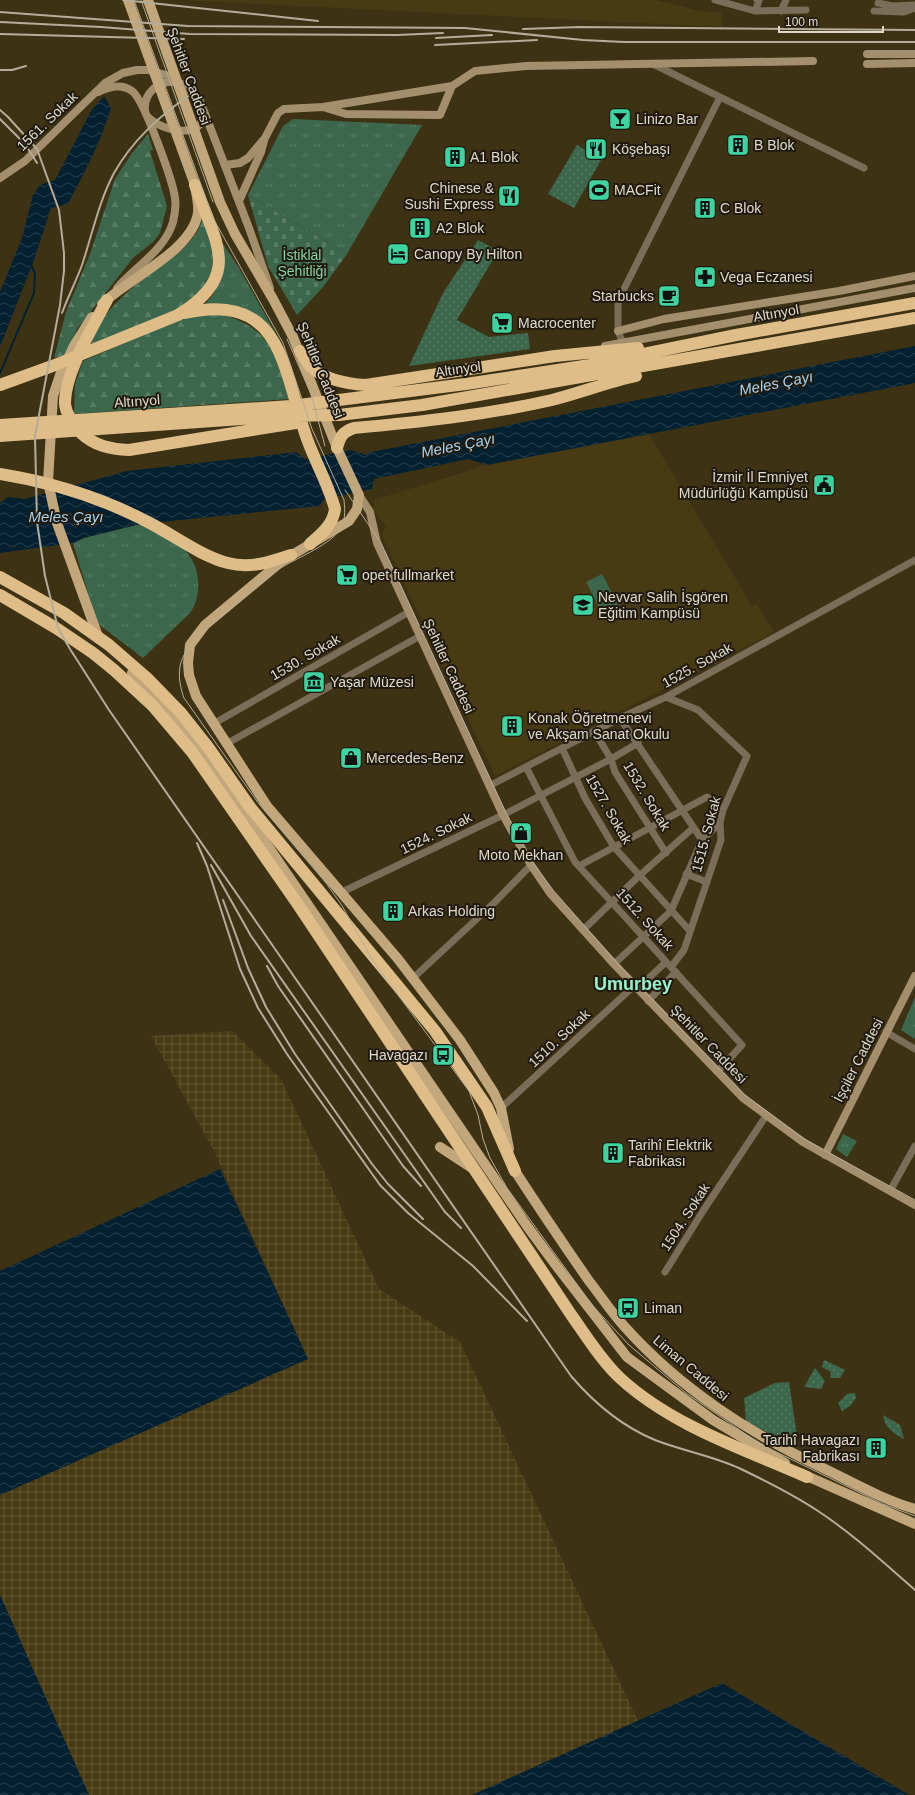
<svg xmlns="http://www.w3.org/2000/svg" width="915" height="1795" font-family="Helvetica,sans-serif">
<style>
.built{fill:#483a13}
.industrial{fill:url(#industrial-grid)}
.grass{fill:url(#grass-tufts)}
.forest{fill:url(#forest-firs)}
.cemetery{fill:url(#cemetery-stones)}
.park{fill:url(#park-dots)}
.pitch{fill:#3c674c}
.water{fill:url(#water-waves)}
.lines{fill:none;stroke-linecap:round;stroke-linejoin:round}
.stream{stroke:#042131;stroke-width:2}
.street{stroke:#7b6e59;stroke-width:7}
.secondary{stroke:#a38e6d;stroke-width:8}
.primary{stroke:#c2a77c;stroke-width:10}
.highway{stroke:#debd89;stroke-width:12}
.tram{stroke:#b5ad9a;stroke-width:1}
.rail{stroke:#b5ad9a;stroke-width:2}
.labels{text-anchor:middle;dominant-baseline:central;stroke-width:4;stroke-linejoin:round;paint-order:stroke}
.street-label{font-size:14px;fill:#e0d9c9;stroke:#201a0e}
.poi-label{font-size:14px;fill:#e0d9c9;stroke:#201a0e;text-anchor:start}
.park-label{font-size:14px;fill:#86d5a2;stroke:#201a0e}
.water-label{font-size:15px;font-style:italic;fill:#a7d4f3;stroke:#201a0e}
.district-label{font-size:18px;font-weight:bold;fill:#99f1cd;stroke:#201a0e}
</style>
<defs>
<pattern id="industrial-grid" width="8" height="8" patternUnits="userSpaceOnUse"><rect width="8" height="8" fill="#483a13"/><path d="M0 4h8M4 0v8" fill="none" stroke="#625634"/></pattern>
<pattern id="grass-tufts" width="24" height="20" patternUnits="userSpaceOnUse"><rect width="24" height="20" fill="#3c674c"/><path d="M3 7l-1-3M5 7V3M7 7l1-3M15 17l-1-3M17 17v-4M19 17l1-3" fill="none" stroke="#587c64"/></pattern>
<pattern id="forest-firs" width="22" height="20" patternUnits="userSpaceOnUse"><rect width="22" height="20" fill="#3c674c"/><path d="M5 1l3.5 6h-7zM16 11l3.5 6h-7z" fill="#587c64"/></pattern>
<pattern id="cemetery-stones" width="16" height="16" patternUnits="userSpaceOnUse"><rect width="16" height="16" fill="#3c674c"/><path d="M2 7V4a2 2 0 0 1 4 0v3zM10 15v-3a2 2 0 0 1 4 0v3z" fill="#587c64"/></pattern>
<pattern id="park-dots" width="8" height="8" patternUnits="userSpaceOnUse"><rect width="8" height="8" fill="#3c674c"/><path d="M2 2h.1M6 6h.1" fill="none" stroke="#587c64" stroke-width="1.8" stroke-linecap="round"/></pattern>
<pattern id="water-waves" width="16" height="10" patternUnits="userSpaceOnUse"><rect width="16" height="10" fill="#042131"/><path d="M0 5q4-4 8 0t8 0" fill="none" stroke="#28414e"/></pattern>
</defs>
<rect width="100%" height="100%" fill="#3d3214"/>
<path class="built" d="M178 0H656L700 11 721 12 722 27Z
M649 434 752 606 757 604 774 632 495 776 381 534 386 527 374 510V500L487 465Z"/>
<path class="industrial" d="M232 1031 281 1079 379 1289 460 1342 638 1721 472 1795H89L0 1595V1495L308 1359 214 1151 151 1036Z"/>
<path class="grass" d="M293 119 422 125 347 254 248 195 283 126Z
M223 244 239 268 277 336 269 328 205 305C207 301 210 298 213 295 222 278 225 263 223 244Z
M140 524C153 531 169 537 181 546 200 562 204 593 190 613L143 658 97 623 73 543 84 538Z
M915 997V1039L901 1030Z
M843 1134 857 1141 847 1157 836 1149Z"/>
<path class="forest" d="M148 134 153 150 150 151 167 206 160 233 153 242 133 258 77 329 66 355 54 358 66 312 90 254 115 179 132 153Z
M203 217 214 243 212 272 199 293 174 311 91 345C102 307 136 285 165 262 182 250 198 238 203 217Z
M216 313C270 326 275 352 289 399L74 414 75 384 83 361 185 317Z"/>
<path class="cemetery" d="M248 195 347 254 323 287 297 315 268 266Z"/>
<path class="park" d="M577 145 601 160 574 208 548 194Z
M478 240 498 251 457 320 489 337 528 333 530 349 409 366 443 293Z
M824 1360 845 1370 840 1378H830L831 1372 822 1367Z
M815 1368 825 1381 821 1389 804 1387Z
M789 1382 797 1436C783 1442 758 1429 746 1421L744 1398 775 1383Z
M855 1393 856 1398 850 1406 842 1411 838 1403 847 1394Z
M883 1415 900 1425 904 1439C894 1434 884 1427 883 1415Z"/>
<path class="pitch" d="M602 574 619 606 603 615 586 582Z"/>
<path class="water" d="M104 96 111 108C101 142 84 173 68 204L51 208 34 260 0 347V292L22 238 33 195 40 185 55 180 91 111Z
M915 346V383L487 465 468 459 374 479 372 489 324 499 320 506 140 524 84 538 73 543 0 553V503L8 497 25 499 127 471 296 452 305 459 351 450 366 455 371 452Z
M220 1169 308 1359 0 1495V1271Z
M0 1595 89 1795H0Z
M722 1683 909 1795H472Z"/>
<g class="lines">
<path class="stream" d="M0 373 34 293 35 274 31 265"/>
<path class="street" d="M715 0 755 11 806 10
M878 3 893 6 915 5
M755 11 759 1 757 0
M781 11 786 0
M874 11 904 12 915 8
M653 64 864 168
M623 343 618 331V301L720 97
M666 697 698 710 747 756 723 810 720 823 721 840 684 950 671 967
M620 718 702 840 720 823
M213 724 409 612
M594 731 611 759 615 772 666 853
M226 744 420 636
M562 748 585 798 614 847 690 931
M526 767 575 862 742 1045 717 1072
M489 786 620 718 666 697 915 560
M579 866 707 797 723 810
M686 874 707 882
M342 892 503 815 611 759 638 743
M583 930 639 876 693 828
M614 964 671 911 702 840
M412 979 495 902 531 865
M637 989 666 962
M648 1001 676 972
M886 1032 915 1049
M501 1108 634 986
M890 1191 915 1146
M665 1272 703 1211 766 1116"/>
<path class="secondary" d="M867 54H915
M867 64 915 63
M98 92C110 87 121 83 132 91 144 99 173 182 175 198 176 205 175 214 173 222 165 250 135 267 117 288
M323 107 346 114 440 115 452 86 475 71 526 66 813 61
M145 111C143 94 158 80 175 82
M149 118C162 131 206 141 203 111
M225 165 240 163 248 158 265 138 278 113 284 109 323 107 452 86
M0 178 25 161 105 83 123 73 137 70H148L166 75 183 85 200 101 249 228 270 288
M239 201 261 152 264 141
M618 331 664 319 839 291 915 276
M605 346 915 288
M359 495 370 512 377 543 503 815 531 865 550 893 614 964 743 1098 803 1142 915 1205
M825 1155 915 976"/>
<path class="primary" d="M148 0 220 202 235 234 273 299 293 337 337 448 359 495 357 509 349 521 282 561 205 625 190 645 188 663 189 675 196 696 267 806 398 959 460 1040 494 1093 501 1108 509 1149
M102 304C129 278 192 251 198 213 199 204 196 194 195 185L128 0
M92 317 74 346 60 375 53 396 48 482 57 523 99 639
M132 673 155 695 180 724 211 765 270 849 527 1226 555 1264 627 1357 713 1420 785 1463
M440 1147 472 1168
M513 1164 515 1171C539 1208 564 1245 589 1281 601 1296 611 1312 624 1326 681 1390 751 1434 827 1470 856 1484 884 1500 915 1509
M800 1473 915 1524"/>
<path class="highway" d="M107 300C93 327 64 374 65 404 66 415 74 425 81 433 95 446 110 449 129 450L302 422
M185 313C279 292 282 362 304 430 312 457 328 482 335 509 333 525 321 534 310 544
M300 351C304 356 307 363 311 367 326 380 347 384 366 385L555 356 638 348
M0 385 55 365 178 315C244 275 215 242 195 185
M0 425 291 406 466 384 590 365 736 335 915 303
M0 436 283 416 339 415 422 405 915 318
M337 448C340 437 342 432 354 428 420 422 486 415 552 400 580 393 608 382 636 376
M0 474C50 482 99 497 144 520 171 533 200 556 228 563 250 569 270 562 291 555
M0 577 64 613 109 645 147 678 181 713 208 747 250 807 435 1031 487 1107 515 1171
M0 595 56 628 93 653 114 670 153 706 192 752 297 903 572 1316C587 1337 601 1360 620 1378 672 1426 744 1449 807 1477"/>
<path class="tram" d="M134 0 213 218 283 343 312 429 344 500C345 511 346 523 338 532 327 546 295 559 279 569 260 582 191 638 183 657 177 670 179 684 184 698L259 804 326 883 341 904 373 961 469 1091 478 1115 483 1139 490 1158 507 1188 592 1305 629 1345 686 1393 760 1444 883 1504 915 1516
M141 0 213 202
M287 339 311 394 325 446
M345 490 381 543 506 813 533 863 553 890 616 962 745 1095 804 1139 915 1200"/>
<path class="rail" d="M123 0 318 21
M0 12 188 26 465 28 583 40 624 42H915
M0 22 101 27 190 34 397 35 443 33
M523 29 580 27 915 30
M0 34 184 39
M436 38 492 35
M435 45 537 40
M0 70H12L26 66
M0 110 8 117 37 149 59 210 64 253V271L60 305 35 436 37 522 45 576 58 628 70 649 109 710C263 932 418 1154 571 1376 595 1404 621 1426 655 1440 683 1451 714 1456 741 1469 768 1482 794 1495 818 1511 853 1534 884 1563 915 1590
M0 119 25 144 37 163
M62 313C68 297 76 281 82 265 92 235 99 201 114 173 133 139 165 111 197 90
M197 843 207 866 240 969 258 1008 287 1054 380 1185 408 1213 473 1266 527 1321
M211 865 251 936 445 1212 461 1228
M223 900 248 968 266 1007 295 1054 372 1164 388 1184 423 1219
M267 966 278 986 403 1166 421 1186"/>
</g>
<defs>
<g id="bar-square" transform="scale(1.15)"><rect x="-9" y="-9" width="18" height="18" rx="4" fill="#3ed4a2" stroke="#201a0e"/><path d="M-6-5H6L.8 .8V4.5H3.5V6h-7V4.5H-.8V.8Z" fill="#111"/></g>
<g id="building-square" transform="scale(1.15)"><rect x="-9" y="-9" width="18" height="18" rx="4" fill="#3ed4a2" stroke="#201a0e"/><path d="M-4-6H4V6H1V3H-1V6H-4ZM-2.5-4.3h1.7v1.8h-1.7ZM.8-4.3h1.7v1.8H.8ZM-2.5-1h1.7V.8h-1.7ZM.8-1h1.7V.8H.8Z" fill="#111"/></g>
<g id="restaurant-square" transform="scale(1.15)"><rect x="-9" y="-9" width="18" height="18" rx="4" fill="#3ed4a2" stroke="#201a0e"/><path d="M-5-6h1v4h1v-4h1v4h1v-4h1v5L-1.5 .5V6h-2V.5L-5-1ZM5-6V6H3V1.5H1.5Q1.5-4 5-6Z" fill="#111"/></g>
<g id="stadium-square" transform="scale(1.15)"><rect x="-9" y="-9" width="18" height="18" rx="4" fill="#3ed4a2" stroke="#201a0e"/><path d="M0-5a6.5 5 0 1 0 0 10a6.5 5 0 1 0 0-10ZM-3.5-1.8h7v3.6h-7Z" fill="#111"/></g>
<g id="hotel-square" transform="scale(1.15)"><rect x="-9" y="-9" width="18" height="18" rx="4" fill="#3ed4a2" stroke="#201a0e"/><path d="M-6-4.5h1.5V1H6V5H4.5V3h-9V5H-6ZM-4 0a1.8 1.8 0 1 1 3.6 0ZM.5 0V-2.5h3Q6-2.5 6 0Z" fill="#111"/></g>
<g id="pharmacy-square" transform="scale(1.15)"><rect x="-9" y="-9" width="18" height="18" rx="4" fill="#3ed4a2" stroke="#201a0e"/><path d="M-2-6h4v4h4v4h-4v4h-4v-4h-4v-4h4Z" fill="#111"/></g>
<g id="cafe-square" transform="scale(1.15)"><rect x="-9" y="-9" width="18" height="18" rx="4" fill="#3ed4a2" stroke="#201a0e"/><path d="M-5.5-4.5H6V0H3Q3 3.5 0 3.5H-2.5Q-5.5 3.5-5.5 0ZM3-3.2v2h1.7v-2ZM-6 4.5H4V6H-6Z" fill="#111"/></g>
<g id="supermarket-square" transform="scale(1.15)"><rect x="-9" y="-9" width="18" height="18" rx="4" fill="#3ed4a2" stroke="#201a0e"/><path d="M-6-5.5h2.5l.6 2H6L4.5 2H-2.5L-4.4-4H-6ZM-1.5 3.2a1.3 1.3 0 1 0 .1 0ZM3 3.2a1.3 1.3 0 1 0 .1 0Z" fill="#111"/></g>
<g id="civic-square" transform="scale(1.15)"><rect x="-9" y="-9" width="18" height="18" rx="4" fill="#3ed4a2" stroke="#201a0e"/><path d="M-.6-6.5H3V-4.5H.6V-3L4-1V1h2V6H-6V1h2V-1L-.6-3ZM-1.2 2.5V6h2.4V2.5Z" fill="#111"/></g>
<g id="school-square" transform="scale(1.15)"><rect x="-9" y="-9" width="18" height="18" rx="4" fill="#3ed4a2" stroke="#201a0e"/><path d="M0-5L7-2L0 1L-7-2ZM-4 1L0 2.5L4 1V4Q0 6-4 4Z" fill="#111"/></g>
<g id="museum-square" transform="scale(1.15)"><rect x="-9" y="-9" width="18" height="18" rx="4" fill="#3ed4a2" stroke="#201a0e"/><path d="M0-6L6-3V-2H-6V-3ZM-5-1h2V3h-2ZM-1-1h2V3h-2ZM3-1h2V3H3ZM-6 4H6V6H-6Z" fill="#111"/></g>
<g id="shop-square" transform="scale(1.15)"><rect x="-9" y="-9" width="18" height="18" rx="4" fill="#3ed4a2" stroke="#201a0e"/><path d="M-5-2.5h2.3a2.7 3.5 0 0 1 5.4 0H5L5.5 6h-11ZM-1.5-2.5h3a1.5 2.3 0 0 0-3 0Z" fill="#111"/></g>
<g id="bus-square" transform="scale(1.15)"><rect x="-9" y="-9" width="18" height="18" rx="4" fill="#3ed4a2" stroke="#201a0e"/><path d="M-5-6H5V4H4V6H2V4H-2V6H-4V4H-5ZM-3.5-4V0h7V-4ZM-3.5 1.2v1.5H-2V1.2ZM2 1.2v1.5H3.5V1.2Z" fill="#111"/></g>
</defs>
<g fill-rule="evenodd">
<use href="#bar-square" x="620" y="119"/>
<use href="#building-square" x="738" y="145"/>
<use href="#restaurant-square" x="596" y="149"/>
<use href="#building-square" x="455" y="157"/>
<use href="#stadium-square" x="599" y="190"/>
<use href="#restaurant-square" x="509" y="196"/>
<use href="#building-square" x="705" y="208"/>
<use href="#building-square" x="420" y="228"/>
<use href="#hotel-square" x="398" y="254"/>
<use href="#pharmacy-square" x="705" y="277"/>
<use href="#cafe-square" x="669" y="296"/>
<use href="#supermarket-square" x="502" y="323"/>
<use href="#civic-square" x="824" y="485"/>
<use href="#supermarket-square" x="347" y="575"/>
<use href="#school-square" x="583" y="605"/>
<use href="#museum-square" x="314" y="682"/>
<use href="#building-square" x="512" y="726"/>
<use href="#shop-square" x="351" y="758"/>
<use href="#shop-square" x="521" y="833"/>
<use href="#building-square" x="393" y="911"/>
<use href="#bus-square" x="443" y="1055"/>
<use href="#building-square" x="613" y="1153"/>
<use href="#bus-square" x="628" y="1308"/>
<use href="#building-square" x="876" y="1448"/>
</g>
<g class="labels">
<g class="street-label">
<text transform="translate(189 76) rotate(70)">Şehitler Caddesi</text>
<text transform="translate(47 121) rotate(-44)">1561. Sokak</text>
<text transform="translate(776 313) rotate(-10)">Altınyol</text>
<text transform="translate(458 369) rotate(-8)">Altınyol</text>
<text transform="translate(321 370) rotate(68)">Şehitler Caddesi</text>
<text transform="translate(137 401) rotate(-4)">Altınyol</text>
<text transform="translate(305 657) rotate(-30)">1530. Sokak</text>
<text transform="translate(697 665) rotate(-29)">1525. Sokak</text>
<text transform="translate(449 666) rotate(65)">Şehitler Caddesi</text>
<text transform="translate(647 796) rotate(59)">1532. Sokak</text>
<text transform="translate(609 809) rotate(60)">1527. Sokak</text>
<text transform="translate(436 833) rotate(-26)">1524. Sokak</text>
<text transform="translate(706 834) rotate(-75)">1515. Sokak</text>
<text transform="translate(645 919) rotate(48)">1512. Sokak</text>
<text transform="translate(559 1038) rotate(-43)">1510. Sokak</text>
<text transform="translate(709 1044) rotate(46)">Şehitler Caddesi</text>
<text transform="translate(858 1060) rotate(-63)">İşçiler Caddesi</text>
<text transform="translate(685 1217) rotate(-57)">1504. Sokak</text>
<text transform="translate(691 1368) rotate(40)">Liman Caddesi</text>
</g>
<g class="poi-label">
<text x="636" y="119">Linizo Bar</text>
<text x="754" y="145">B Blok</text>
<text x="612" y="149">Köşebaşı</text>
<text x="470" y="157">A1 Blok</text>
<text x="494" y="188" text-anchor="end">Chinese &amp;<tspan x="494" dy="16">Sushi Express</tspan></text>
<text x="614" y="190">MACFit</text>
<text x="720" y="208">C Blok</text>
<text x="436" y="228">A2 Blok</text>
<text x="414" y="254">Canopy By Hilton</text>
<text x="720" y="277">Vega Eczanesi</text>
<text x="654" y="296" text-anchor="end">Starbucks</text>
<text x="518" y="323">Macrocenter</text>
<text x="808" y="477" text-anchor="end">İzmir İl Emniyet<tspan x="808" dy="16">Müdürlüğü Kampüsü</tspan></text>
<text x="362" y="575">opet fullmarket</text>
<text x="598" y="597">Nevvar Salih İşgören<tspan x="598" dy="16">Eğitim Kampüsü</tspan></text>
<text x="330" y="682">Yaşar Müzesi</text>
<text x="528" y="718">Konak Öğretmenevi<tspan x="528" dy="16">ve Akşam Sanat Okulu</tspan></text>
<text x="366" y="758">Mercedes-Benz</text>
<text x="521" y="855" text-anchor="middle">Moto Mekhan</text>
<text x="408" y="911">Arkas Holding</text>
<text x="428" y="1055" text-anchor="end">Havagazı</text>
<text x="628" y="1145">Tarihî Elektrik<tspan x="628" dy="16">Fabrikası</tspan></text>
<text x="644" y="1308">Liman</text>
<text x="860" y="1440" text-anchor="end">Tarihî Havagazı<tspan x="860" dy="16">Fabrikası</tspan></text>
</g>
<g class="park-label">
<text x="302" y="255">İstiklal<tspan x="302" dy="16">Şehitliği</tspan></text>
</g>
<g class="water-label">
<text transform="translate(776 383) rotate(-11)">Meles Çayı</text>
<text transform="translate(458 445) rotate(-11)">Meles Çayı</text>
<text x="66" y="516">Meles Çayı</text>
</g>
<g class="district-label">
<text x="633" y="984">Umurbey</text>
</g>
</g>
<path d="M779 26v6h104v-6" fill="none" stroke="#e0d9c9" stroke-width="2"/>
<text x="785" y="26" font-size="12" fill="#e0d9c9" stroke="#201a0e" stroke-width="3" paint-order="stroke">100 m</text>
</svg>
